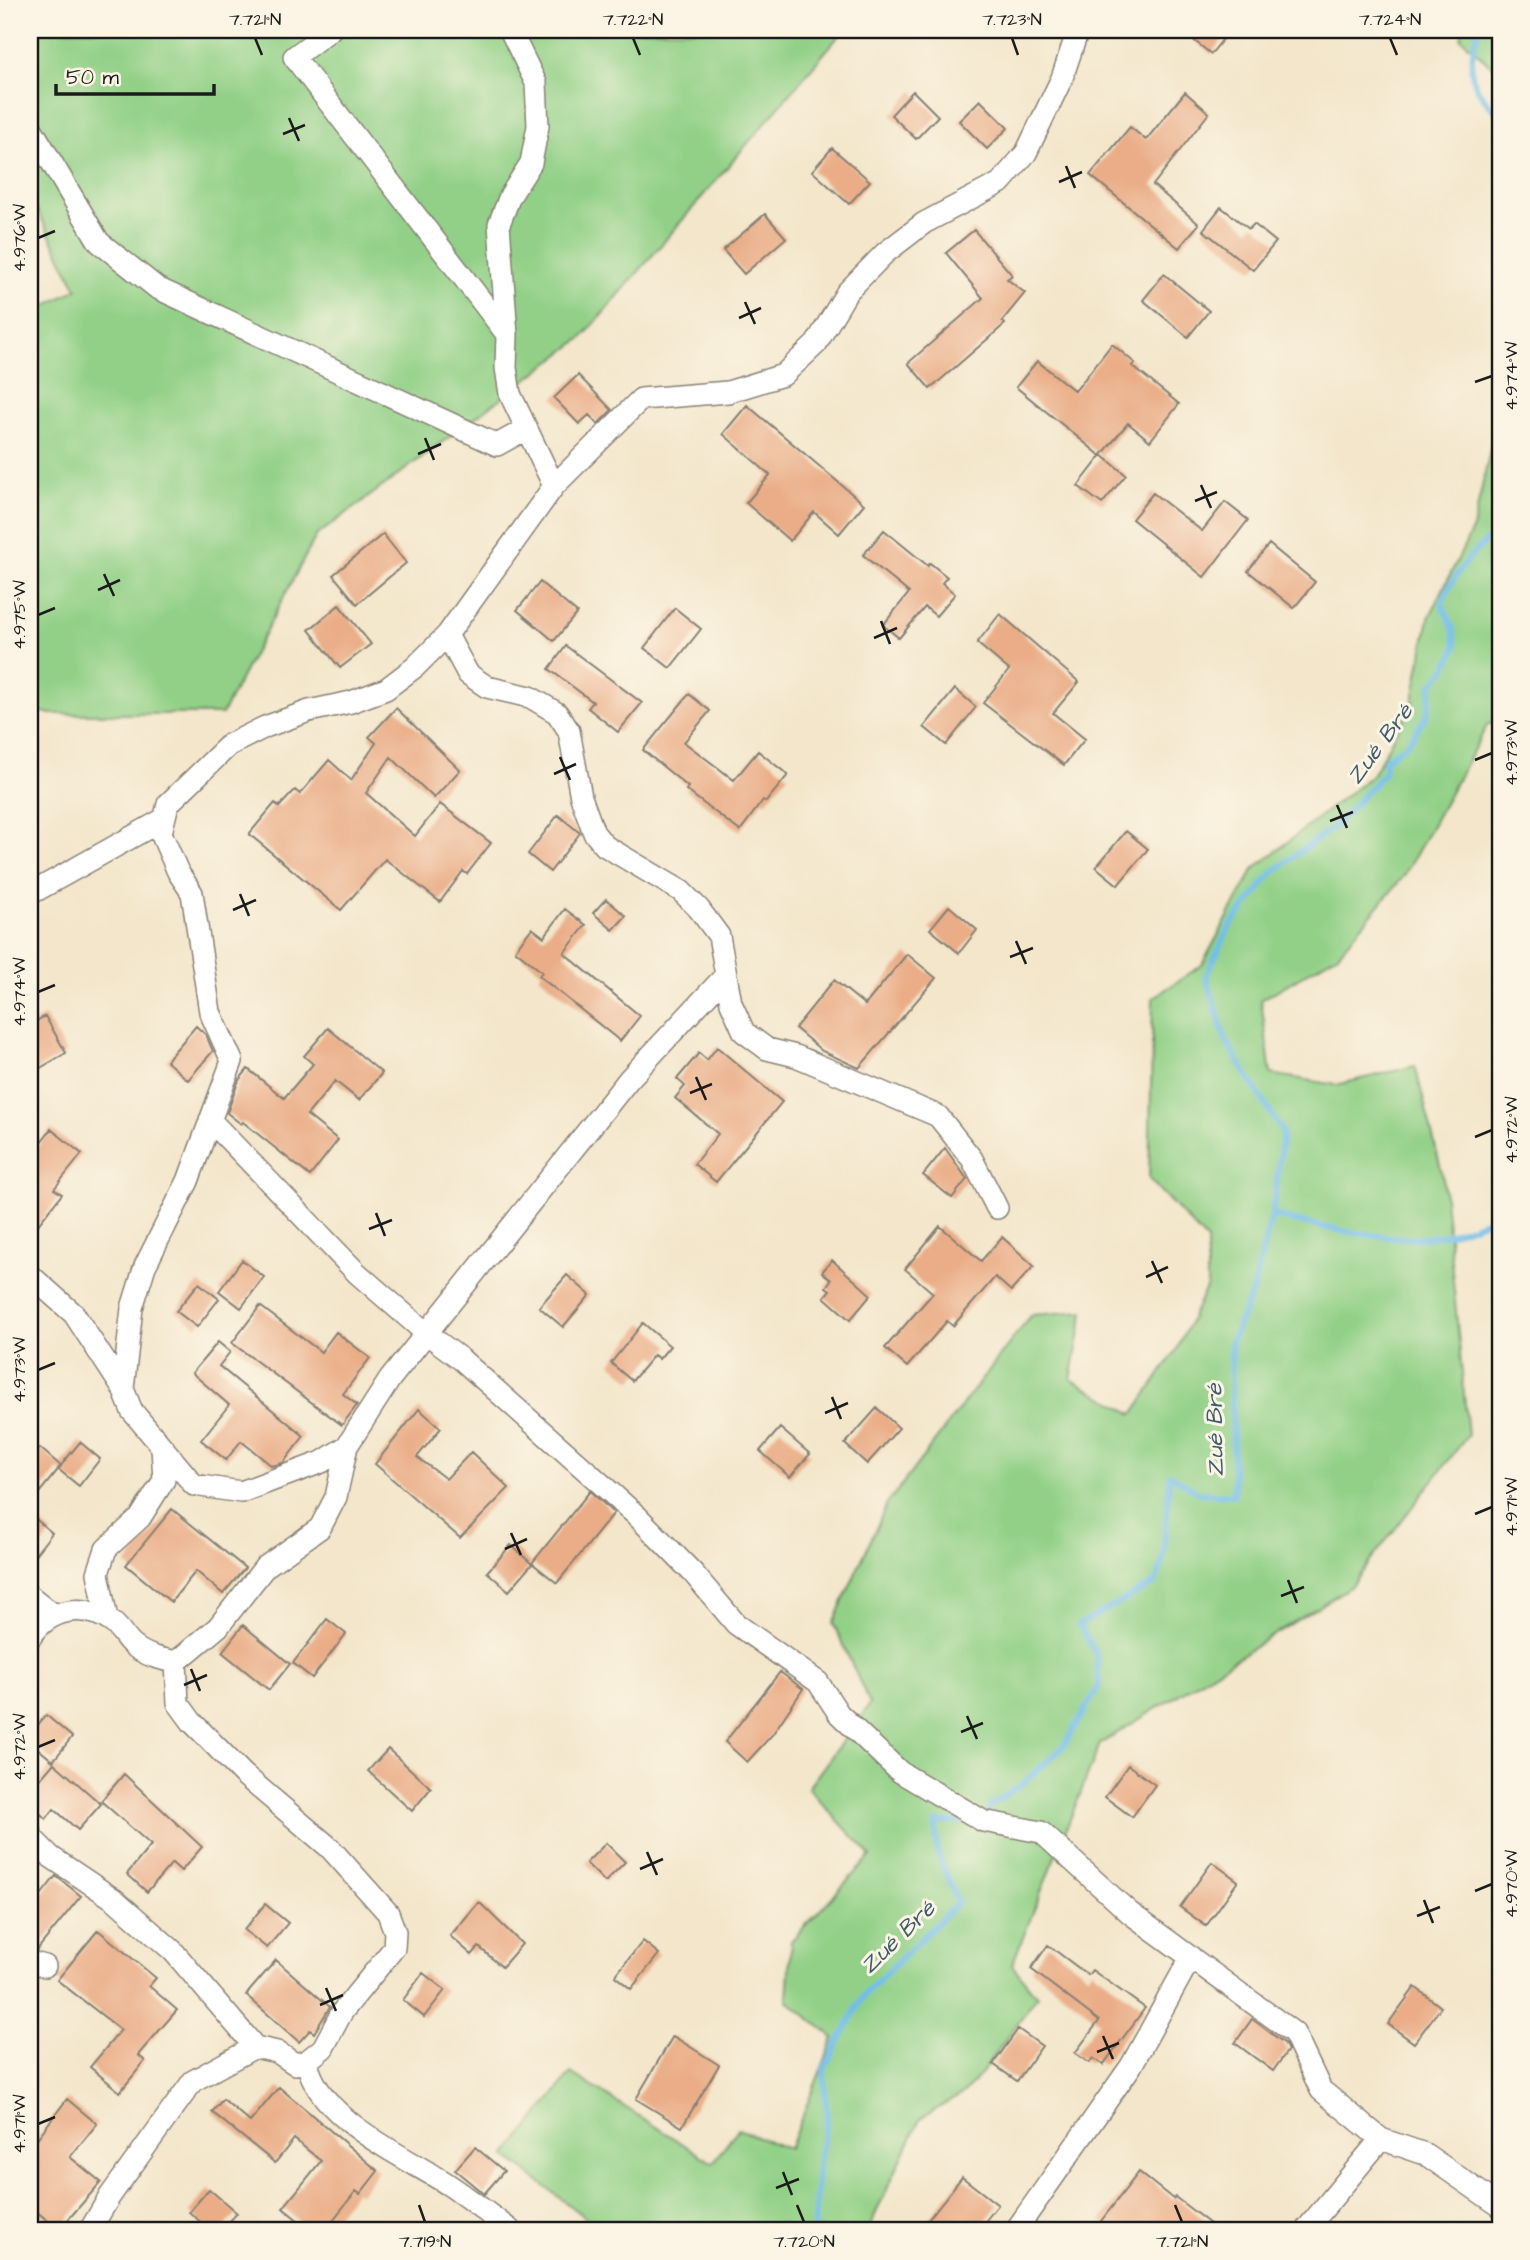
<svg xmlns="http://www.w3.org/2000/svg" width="1530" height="2260" font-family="'Architects Daughter',sans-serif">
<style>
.green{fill:#91d086;stroke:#567651;stroke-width:2}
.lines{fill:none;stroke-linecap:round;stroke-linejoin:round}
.stream{stroke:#71bdea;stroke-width:6}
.building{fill:#eaad87}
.minor-casing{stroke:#888174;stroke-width:24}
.minor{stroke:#fff;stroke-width:21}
.ticks{fill:none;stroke:#1c1c1c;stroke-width:2.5}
.labels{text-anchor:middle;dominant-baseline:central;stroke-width:6;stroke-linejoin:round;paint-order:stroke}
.water-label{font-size:23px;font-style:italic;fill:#3e5c6e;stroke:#fcf5e5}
.neatline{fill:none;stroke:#1c1c1c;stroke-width:2.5}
.ticks-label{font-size:18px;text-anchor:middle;fill:#1c1c1c}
</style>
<rect width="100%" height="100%" fill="#fcf5e5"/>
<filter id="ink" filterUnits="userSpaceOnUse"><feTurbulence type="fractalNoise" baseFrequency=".0143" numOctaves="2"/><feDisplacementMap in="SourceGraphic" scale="14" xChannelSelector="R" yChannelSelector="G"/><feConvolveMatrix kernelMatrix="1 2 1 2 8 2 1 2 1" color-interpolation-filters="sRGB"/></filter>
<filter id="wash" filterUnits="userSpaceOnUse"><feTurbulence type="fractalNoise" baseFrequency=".00686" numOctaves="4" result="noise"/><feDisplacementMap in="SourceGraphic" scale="28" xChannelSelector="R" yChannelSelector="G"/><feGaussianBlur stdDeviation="1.57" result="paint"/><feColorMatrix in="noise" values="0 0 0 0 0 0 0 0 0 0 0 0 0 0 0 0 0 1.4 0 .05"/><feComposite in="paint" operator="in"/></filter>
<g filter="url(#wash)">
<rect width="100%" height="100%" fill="#f3e6cb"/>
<path class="green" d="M30 30H844L582 338 316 536 222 714H50L30 708V314L77 289 30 196Z
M1463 30H1500V74L1461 38Z
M1500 405V722L1488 724 1404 876 1338 954 1261 1000 1271 1074 1336 1085 1415 1066 1443 1177 1468 1435 1351 1586 1100 1744 1012 1965 1037 1996 981 2074 964 2093 920 2119 868 2230H601L506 2156 571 2073 713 2163 738 2129 789 2149 834 2038 787 2000 791 1941 871 1856 808 1788 870 1704 833 1623 887 1504 1031 1315 1084 1311 1071 1379 1133 1414 1176 1351 1207 1286V1241L1149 1179 1153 998 1202 965 1254 869 1372 775 1412 705 1429 618 1473 528Z"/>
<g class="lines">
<path class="stream" d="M1479 30C1465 70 1469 87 1500 116
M1272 1215C1311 1226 1376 1239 1417 1238 1446 1238 1474 1226 1500 1215
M985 1817 991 1805 1021 1785 1063 1747 1099 1686 1096 1653 1079 1625 1155 1583 1163 1561 1170 1474 1199 1493 1234 1495 1231 1342 1253 1290 1272 1215 1283 1133 1226 1041 1206 976 1230 926 1272 873 1336 825 1385 772V760L1408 743 1427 715 1432 684 1445 670 1456 648 1453 628 1442 604C1452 576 1475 547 1500 531
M814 2230 818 2168 827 2120 824 2069 864 1995 958 1903 937 1852 936 1823 969 1821"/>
</g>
<g id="blocks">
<path class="building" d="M1181 30H1230L1211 54Z
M913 91 938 116 916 139 891 115Z
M1185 92 1209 113 1153 185 1199 224 1179 248 1090 175 1130 127 1146 140Z
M980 100 1008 128 987 149 959 121Z
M832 148 870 181 849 204 812 171Z
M1221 207 1249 229 1254 224 1276 242 1253 270 1203 230Z
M765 214 786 238 744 274 723 250Z
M974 230 1012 275 1007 279 1025 293 1002 321 1005 324 930 389 908 363 983 298 946 253Z
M1164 274 1209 311 1188 337 1143 300Z
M1112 344 1135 363 1132 366 1179 404 1150 441 1128 423 1101 456 1016 387 1037 361 1075 391Z
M578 375 612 410 598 424 589 415 579 424 554 398Z
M747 405 864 504 839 534 814 512 790 541 746 503 770 475 723 434Z
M1102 455 1126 475 1102 504 1078 486Z
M1153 493 1202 531 1225 502 1248 520 1204 577 1132 519Z
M884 530 928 566 930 563 947 577 942 583 955 594 936 616 925 607 899 638 883 625 909 593 863 555Z
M383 534 406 563 357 604 333 575Z
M1269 544 1315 582 1294 608 1248 571Z
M540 582 577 613 554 641 517 610Z
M339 605 371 644 340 668 309 630Z
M675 608 701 629 670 668 644 648Z
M1000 614 1079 682 1053 713 1085 739 1064 765 983 703 1009 670 977 643Z
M566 646 642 703 618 732 588 708 593 702 549 669Z
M955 689 976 707 946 745 924 727Z
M689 694 710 711 684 742 734 780 758 751 788 775 766 802 763 800 740 831 686 790 688 787 643 750Z
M396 708 460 770 434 798 391 757 366 793 415 836 440 804 491 843 467 874 463 871 440 902 385 859 341 910 249 834 275 803 279 807 295 790 300 794 329 760 351 780 376 743 369 737Z
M558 815 580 833 550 872 528 854Z
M1126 831 1148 849 1118 885 1096 867Z
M606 899 626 916 613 930 593 913Z
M949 906 977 930 959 953 930 929Z
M565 909 586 925 564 953 640 1016 620 1041 539 976 542 972 515 950 532 928 544 937Z
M907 954 936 978 859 1068 822 1051 795 1028 834 980 865 1005Z
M45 1016 66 1053 30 1074V1025Z
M196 1026 206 1035 213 1051 188 1080 166 1061Z
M328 1028 382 1073 359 1100 335 1081 307 1115 338 1140 310 1176 243 1122 241 1124 227 1113 239 1080 248 1069 284 1098 313 1064 304 1056Z
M717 1047 782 1102 716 1182 694 1164 718 1134 675 1098 685 1086 677 1079 699 1053 707 1060Z
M51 1129 82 1154 54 1189 62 1194 30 1235V1156Z
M945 1148 967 1179 952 1198 923 1175Z
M940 1226 981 1261 1002 1237 1034 1266 1011 1291 995 1277 953 1326 947 1321 907 1367 885 1348 933 1293 905 1269Z
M242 1260 264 1277 241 1308 219 1291Z
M832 1260 871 1295 850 1320 824 1297 830 1290 826 1287 831 1280 822 1272Z
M567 1275 590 1295 563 1327 539 1307Z
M199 1283 219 1299 197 1327 176 1311Z
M260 1306 321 1352 336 1332 370 1358 343 1394 357 1405 342 1425 232 1343Z
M643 1323 670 1346 659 1359 654 1355 632 1381 611 1363Z
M218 1342 230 1352 219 1366 304 1436 283 1463 272 1466 241 1441 226 1460 201 1440 229 1405 192 1373Z
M877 1408 899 1428 867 1464 845 1444Z
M419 1409 441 1428 417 1457 446 1479 471 1452 509 1488 460 1538 375 1464Z
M780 1428 810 1454 790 1477 760 1451Z
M80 1442 100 1459 79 1486 58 1469Z
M40 1448 61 1466 30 1504V1461Z
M590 1491 614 1513 557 1583 532 1563Z
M172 1509 245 1568 223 1594 196 1571 171 1602 126 1565Z
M30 1514 52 1533 30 1561Z
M511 1545 532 1564 509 1591 487 1572Z
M327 1619 346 1634 312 1678 293 1663Z
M243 1625 290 1664 269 1690 222 1652Z
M780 1672 803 1689 772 1735 747 1762 725 1742Z
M46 1715 72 1737 53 1761 30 1742V1735Z
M388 1749 431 1788 412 1811 368 1771Z
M54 1763 101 1804 78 1830 54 1809 46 1819 30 1804V1791Z
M1128 1765 1155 1785 1132 1817 1105 1797Z
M124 1774 202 1847 181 1871 172 1863 147 1892 127 1874 151 1845 101 1801Z
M606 1843 625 1862 605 1882 586 1863Z
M1212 1862 1238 1881 1206 1926 1180 1907Z
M56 1876 81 1896 37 1950 30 1949V1909Z
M479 1902 522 1944 502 1967 479 1947 472 1955 450 1936Z
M265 1904 288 1923 267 1948 244 1930Z
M98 1930 156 1978 149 1986 177 2010 138 2055 145 2061 120 2092 90 2067 121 2030 57 1980Z
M643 1941 659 1954 631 1989 615 1976Z
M1048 1945 1088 1975 1092 1970 1145 2008 1103 2065 1093 2058 1089 2063 1075 2053 1099 2021 1031 1969Z
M276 1960 330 2007 314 2033 310 2030 299 2042 246 1995Z
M423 1973 445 1990 424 2017 403 2000Z
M1415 1987 1441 2007 1414 2043 1388 2024Z
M1252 2019 1284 2043 1288 2050 1273 2071 1235 2043Z
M1018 2029 1042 2046 1017 2081 993 2064Z
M673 2036 719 2065 682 2127 636 2099Z
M279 2087 378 2171 360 2194 356 2191 325 2230H310L283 2208 321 2161 294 2139 275 2163 212 2112 223 2099 250 2122Z
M67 2099 97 2124 70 2157 101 2182 59 2230 30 2206V2148Z
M475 2147 504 2171 484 2194 455 2170Z
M1139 2172 1173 2199 1175 2197 1218 2230H1113L1101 2221Z
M962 2177 998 2205 979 2229 968 2221 962 2230H920Z
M209 2189 237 2213 222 2230H210L189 2212Z"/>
</g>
</g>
<g filter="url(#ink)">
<use href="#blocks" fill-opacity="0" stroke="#888174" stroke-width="2"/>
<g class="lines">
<g class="minor-casing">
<path id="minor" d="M330 30 294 57 506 333
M510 30 536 83 538 126 531 163 510 196 499 224 507 335 506 368 510 394 554 486
M30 126 99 242 157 288 497 445 526 429
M447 635 468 674 487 687 530 697 557 713 569 731 581 797 594 833 605 846 681 891 699 909 719 936 731 1003 744 1032 767 1049 796 1056 938 1116 972 1159 997 1208
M30 894 164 819
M210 1120 357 1273 426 1333 462 1360 636 1515 693 1573 736 1624 818 1682 839 1714 900 1772 983 1821 1041 1832 1130 1913 1294 2033 1321 2090 1381 2139 1425 2154 1500 2206
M30 1275 74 1314 123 1389
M347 1446 322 1462 241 1492 194 1485 132 1411 123 1389 132 1308 145 1266 188 1181 232 1061 210 1012 192 893 178 872 161 833 168 804 229 745 265 727 309 711 351 702 386 689 415 667 447 635 554 486 641 399 728 392 783 375 816 344 847 292 885 253 924 223 1000 183 1026 153 1062 78 1078 30
M30 1596 54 1615
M107 1619 98 1573 106 1549 140 1518 164 1480 162 1447
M30 1638C49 1608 85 1602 113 1623 122 1630 126 1641 135 1647 147 1656 161 1659 176 1662L218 1627 265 1567 320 1528 336 1497 347 1446 390 1379 629 1079 725 976
M30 1831 32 1838 51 1857 115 1900 173 1951 255 2047 277 2052 295 2064 307 2061 323 2048 342 2012 394 1948 395 1932 388 1913 330 1848 243 1774 192 1722 178 1703 176 1662
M30 1962 45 1966
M307 2061C317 2119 404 2156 449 2185 470 2199 490 2215 510 2230
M90 2230 110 2196 193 2081 255 2047
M1016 2230 1131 2066 1191 1957
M1306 2230 1381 2139"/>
</g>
<use href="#minor" class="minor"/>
</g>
</g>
<path class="ticks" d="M255 38 262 55M633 38 640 55M1012 38 1018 55M1390 38 1397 55M289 118 299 141M283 134 305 125M1066 166 1075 188M1059 182 1082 172M38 238 55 231M745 302 755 324M739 318 761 308M1475 382 1492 376M425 438 434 460M418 454 441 444M1201 485 1211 508M1195 501 1217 492M104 574 114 596M98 590 120 580M38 615 55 608M881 621 890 644M874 638 897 628M560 757 570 780M1475 760 1492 753M554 774 576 764M1337 805 1347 828M1330 821 1353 812M240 894 249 916M233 910 256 900M1016 941 1026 964M1010 957 1033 948M38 992 55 985M696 1077 706 1100M690 1093 712 1084M1475 1137 1492 1130M376 1213 385 1236M369 1229 392 1220M1152 1261 1162 1283M1146 1277 1168 1267M38 1370 55 1363M832 1397 841 1419M825 1413 848 1403M1475 1514 1492 1507M511 1533 521 1555M505 1549 527 1539M1288 1580 1297 1603M1281 1596 1304 1587M191 1669 200 1691M184 1685 207 1675M967 1716 977 1739M961 1732 983 1723M38 1747 55 1740M647 1852 657 1875M640 1869 663 1859M1475 1891 1492 1884M1424 1900 1433 1923M1417 1916 1440 1907M326 1988 336 2011M320 2005 343 1995M1103 2036 1113 2059M1097 2052 1119 2043M38 2124 55 2117M783 2172 792 2195M776 2188 799 2179M419 2205 425 2222M797 2205 804 2222M1175 2205 1182 2222"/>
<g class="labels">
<g class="water-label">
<text transform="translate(1380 744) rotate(-53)">Zué Bré</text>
<text transform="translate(1215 1430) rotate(-91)">Zué Bré</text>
<text transform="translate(898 1937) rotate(-44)">Zué Bré</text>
</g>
</g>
<rect width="1530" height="2260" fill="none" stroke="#fcf5e5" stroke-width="77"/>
<path d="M56 84v10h158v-10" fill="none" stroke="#1c1c1c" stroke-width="3.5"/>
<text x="66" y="84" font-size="21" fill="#1c1c1c" stroke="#fcf5e5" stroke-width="5" paint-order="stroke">50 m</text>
<rect x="38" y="38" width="1454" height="2184" class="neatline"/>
<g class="ticks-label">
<text x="255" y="25">7.721°N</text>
<text x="633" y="25">7.722°N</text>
<text x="1012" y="25">7.723°N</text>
<text x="1390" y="25">7.724°N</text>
<text transform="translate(19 238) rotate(-90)" y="6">4.976°W</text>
<text transform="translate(1511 376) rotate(-90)" y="6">4.974°W</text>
<text transform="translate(19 615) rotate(-90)" y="6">4.975°W</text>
<text transform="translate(1511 753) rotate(-90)" y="6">4.973°W</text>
<text transform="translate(19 992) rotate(-90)" y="6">4.974°W</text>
<text transform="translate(1511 1130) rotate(-90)" y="6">4.972°W</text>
<text transform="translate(19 1370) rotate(-90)" y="6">4.973°W</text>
<text transform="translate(1511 1507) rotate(-90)" y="6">4.971°W</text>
<text transform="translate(19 1747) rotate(-90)" y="6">4.972°W</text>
<text transform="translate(1511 1884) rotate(-90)" y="6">4.970°W</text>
<text transform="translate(19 2124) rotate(-90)" y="6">4.971°W</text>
<text x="425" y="2247">7.719°N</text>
<text x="804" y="2247">7.720°N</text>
<text x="1182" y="2247">7.721°N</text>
</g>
</svg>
